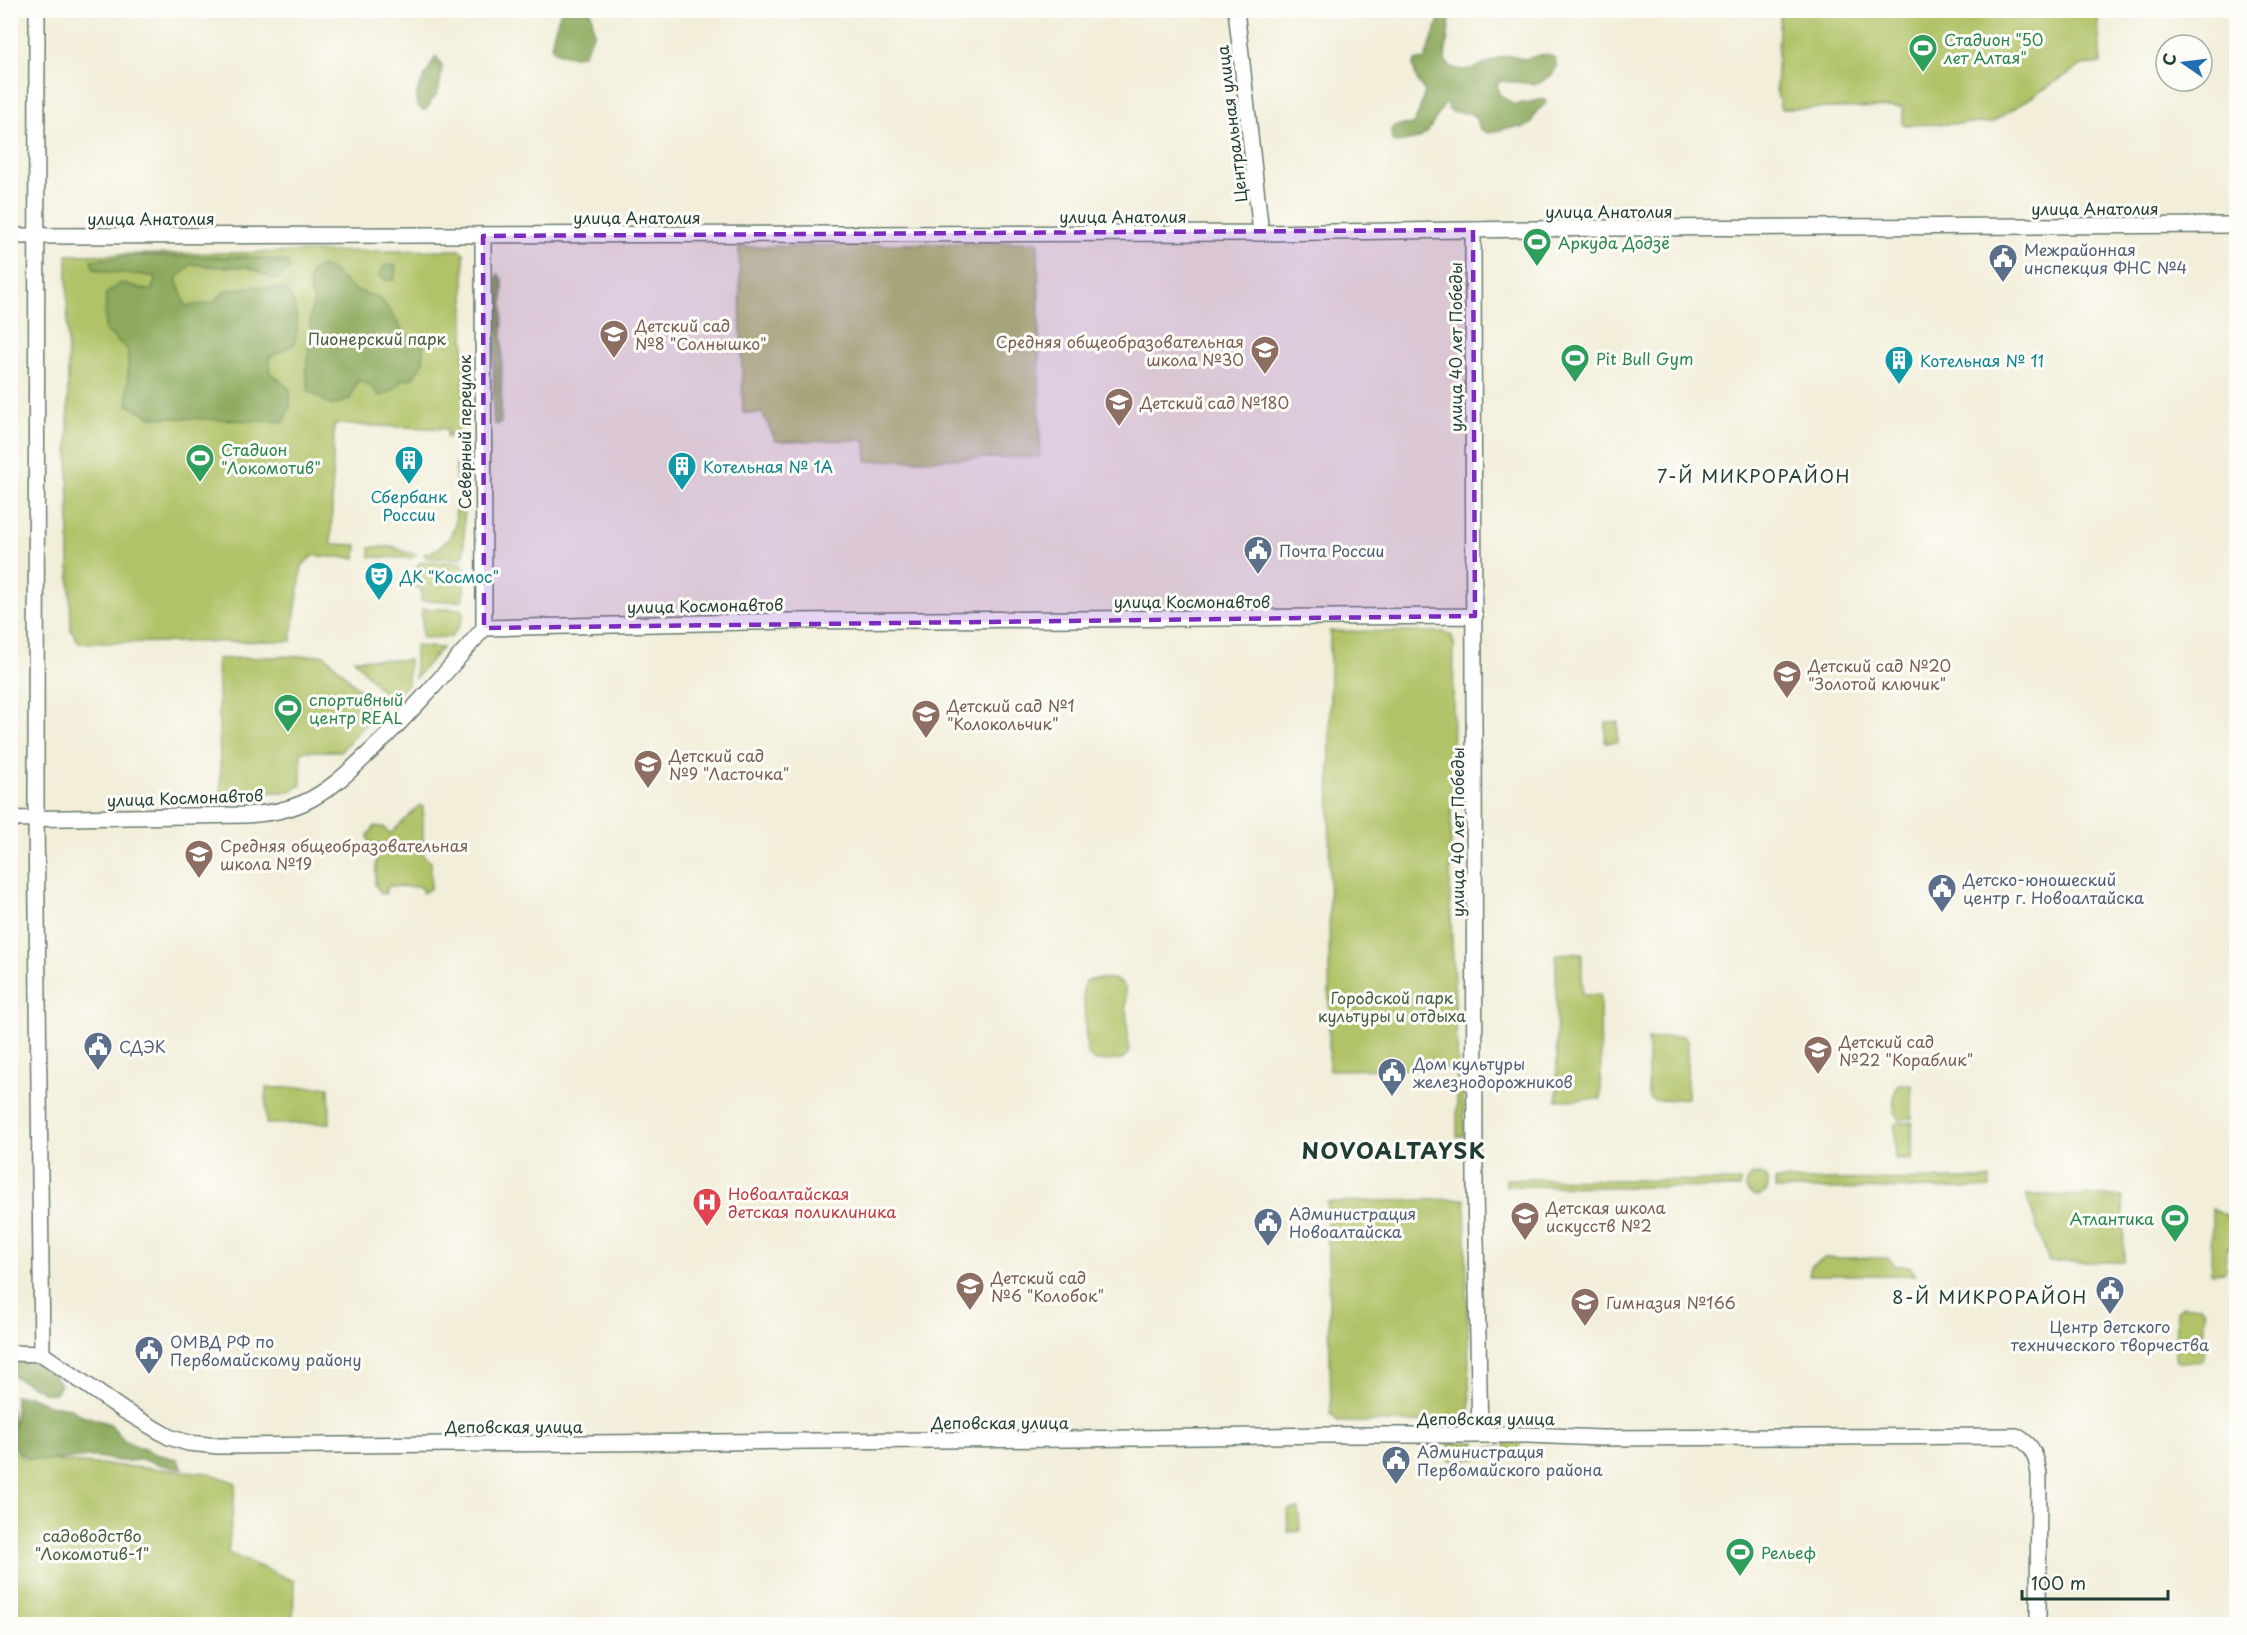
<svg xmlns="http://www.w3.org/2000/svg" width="2247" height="1635" font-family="'Playpen Sans',sans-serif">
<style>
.green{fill:#b0c367;stroke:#68804e;stroke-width:1.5}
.forest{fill:#8ca95c;stroke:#567348;stroke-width:1.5}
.water{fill:#78b5ea;stroke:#4c798f;stroke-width:1.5}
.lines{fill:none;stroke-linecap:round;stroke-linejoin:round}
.secondary-casing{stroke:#697b6e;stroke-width:18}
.secondary{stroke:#fff;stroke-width:15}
.marked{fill:#7b2cbf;fill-opacity:0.2;stroke:#7b2cbf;stroke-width:4.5;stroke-dasharray:12 8;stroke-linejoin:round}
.labels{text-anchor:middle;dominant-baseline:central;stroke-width:6;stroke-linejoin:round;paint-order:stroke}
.leisure-label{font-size:16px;fill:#27864d;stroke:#fdfcf7;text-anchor:start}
.street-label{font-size:16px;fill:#1f3d34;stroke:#fdfcf7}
.service-label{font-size:16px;fill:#4e5e75;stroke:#fdfcf7;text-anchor:start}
.education-label{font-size:16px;fill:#785e54;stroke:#fdfcf7;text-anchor:start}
.park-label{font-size:16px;fill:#435e41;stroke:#fdfcf7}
.culture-label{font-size:16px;fill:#0d838f;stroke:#fdfcf7;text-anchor:start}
.health-label{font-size:16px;fill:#be3a42;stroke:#fdfcf7;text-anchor:start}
.neighbourhood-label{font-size:18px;letter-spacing:1.5px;fill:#1f3d34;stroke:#fdfcf7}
.district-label{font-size:22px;font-weight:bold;letter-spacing:1.5px;fill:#1f3d34;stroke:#fdfcf7}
</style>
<rect width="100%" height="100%" fill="#fdfcf7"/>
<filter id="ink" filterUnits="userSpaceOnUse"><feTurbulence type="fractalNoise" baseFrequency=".0167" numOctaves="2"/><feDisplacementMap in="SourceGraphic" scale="12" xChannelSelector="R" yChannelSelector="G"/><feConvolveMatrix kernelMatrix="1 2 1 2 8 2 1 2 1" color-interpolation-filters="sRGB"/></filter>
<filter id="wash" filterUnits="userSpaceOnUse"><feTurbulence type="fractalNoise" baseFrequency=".008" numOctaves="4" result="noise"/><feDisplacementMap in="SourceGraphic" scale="24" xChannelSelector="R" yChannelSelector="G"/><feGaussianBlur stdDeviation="1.35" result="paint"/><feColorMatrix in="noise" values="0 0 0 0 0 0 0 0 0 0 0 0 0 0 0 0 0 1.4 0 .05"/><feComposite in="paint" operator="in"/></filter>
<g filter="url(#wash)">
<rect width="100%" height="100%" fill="#f2eed9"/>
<path class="green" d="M1780 11H2097L2101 63 2082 65 1991 123 1903 125V107L1781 109 1776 89Z
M1038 242 1040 457 867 461 866 440 776 441 762 413H743L739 247Z
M460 250 464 253V416L462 427 447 438V429L334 424 331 544 357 545 356 558 312 556 302 566 291 641 79 643 71 630 69 557 67 255Z
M456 463H464V482H456Z
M455 510H464V555L461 558H427L424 554C444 549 459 532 455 510Z
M370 547H395L404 552 416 554 412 558 370 557Z
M421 562H460L464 565V598L461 601H421V588L415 587V568Z
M422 609H462L464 613 460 625 451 637 422 638Z
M1330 631 1444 632 1452 636 1454 644 1450 898 1458 1067H1464V1136H1457V1068L1329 1070Z
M415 646 442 648 415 678Z
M325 655 374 704 372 716 341 751H301V785L288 792 221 793 217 659Z
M354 659 409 660 408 683 390 701Z
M1606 722H1618V742H1605Z
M420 805 423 807V856L431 862V888L423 893 420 887 388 886 385 894 381 893 375 885 377 844 369 842 368 835 375 826 385 828 390 834Z
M1582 953V995H1600L1601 1099 1557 1100 1556 954Z
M1090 979C1104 979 1117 975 1125 988L1129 1053 1121 1060 1095 1061 1087 1054 1083 990 1085 983Z
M1681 1036 1685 1037 1687 1041V1098L1654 1101 1650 1099 1648 1095V1039Z
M1912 1084V1118L1899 1119C1891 1111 1893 1094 1898 1085Z
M329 1087 330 1123 266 1124V1088Z
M1898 1122H1912V1160H1895V1125Z
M1746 1185a11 11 0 1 1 22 0a11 11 0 1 1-22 0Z
M1506 1179 1740 1181V1188L1506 1186Z
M1990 1179V1188L1775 1189V1180Z
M2026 1195 2123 1196 2124 1262H2049Z
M1465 1199 1470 1413 1462 1422H1338L1331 1414 1327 1202Z
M2212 1208 2236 1220V1248H2226L2225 1272 2211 1273Z
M1825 1258H1888L1896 1266H1909L1916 1275H1809L1811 1267Z
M2182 1306H2200L2204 1310V1356L2201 1362H2179L2175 1357 2176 1311Z
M10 1406 21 1458 209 1473 236 1483 228 1553 294 1581 293 1624H11Z
M1519 1440 1520 1456 1506 1457 1505 1441Z
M1476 1442 1477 1458 1449 1460 1448 1443Z
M1299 1509 1300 1531 1288 1532 1287 1510Z"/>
<path class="forest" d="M561 11H591L594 33 584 54C573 58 559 56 551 47L554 32Z
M1442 11H1454L1450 19 1445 58 1446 62C1462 81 1486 61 1505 56 1512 54 1517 59 1523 59 1533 59 1552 47 1556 62 1557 66 1555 71 1552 74 1547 77 1543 82 1537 84L1502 81 1497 84 1499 94 1514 105 1545 99 1546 103 1536 112 1531 124 1523 128C1512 125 1498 131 1488 133L1480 129 1477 120 1470 113 1451 112 1448 108 1449 104 1445 103 1427 133 1418 139 1396 143 1392 140 1391 130 1394 126 1413 124 1418 115 1425 92 1417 80 1413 66 1415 61 1425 59Z
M436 56 442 67 439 90 426 110H422L416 103 417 91Z
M132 256 250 257 288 262 289 269 276 280 249 267H219L192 264 176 279 186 306 213 303 225 291 253 286 286 290C297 305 300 327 294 344L270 357 269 371 290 389V406L284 422 152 417 128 405V350L105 330 106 294 121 283 151 291 156 277C135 272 114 275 94 269L91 260Z
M385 265 396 266 394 280H385L379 275Z
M320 266C338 270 339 280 354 289 362 294 375 294 381 300 387 305 401 328 405 336L423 340V362L413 378 402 380 392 391 380 396 368 384 357 381 350 399 332 406 309 391 306 371 311 335 310 318 314 300 309 288 310 274Z
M498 274 503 281 501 423 497 425 494 423 493 414 494 287Z
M10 1360 27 1363 38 1362 54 1376 60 1384 56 1394 46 1393 11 1375Z
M15 1396H29L49 1405 70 1408 79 1414 110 1424 125 1441 155 1454 177 1459 183 1468C168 1469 157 1462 142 1460 135 1460 127 1462 119 1461 110 1460 101 1456 92 1457 74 1457 31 1468 17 1450 9 1440 13 1430 15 1419 16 1412 15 1404 15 1396Z"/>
<path class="water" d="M1500 1447 1501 1457H1485V1448Z"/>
</g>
<g filter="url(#ink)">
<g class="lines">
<g class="secondary-casing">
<path id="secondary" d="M37 10 36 819 42 1354
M1236 10 1261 233
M1473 230 1475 1191 1480 1435
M10 236 1261 233 1607 228 2236 225
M483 236 484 628
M10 819 245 815C264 814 285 811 303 803 330 791 351 770 372 750 412 712 448 670 484 628L792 621 1475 616
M10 1353 42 1354 123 1410 169 1437 188 1443 218 1446 1070 1439 1326 1435H1528L1601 1438 2016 1436C2033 1445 2036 1455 2039 1474L2038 1624"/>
</g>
<use href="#secondary" class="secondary"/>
</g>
</g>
<path class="marked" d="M1473 230 1475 616 484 628 483 236Z"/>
<defs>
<g id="stadium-pin" transform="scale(1.5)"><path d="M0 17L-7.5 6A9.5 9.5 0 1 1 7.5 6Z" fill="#2e9e5b" stroke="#fdfcf7"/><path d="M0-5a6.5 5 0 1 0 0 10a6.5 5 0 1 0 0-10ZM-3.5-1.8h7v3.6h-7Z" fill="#fff"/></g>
<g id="civic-pin" transform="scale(1.5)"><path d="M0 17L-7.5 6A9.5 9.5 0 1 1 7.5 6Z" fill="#5c6f8a" stroke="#fdfcf7"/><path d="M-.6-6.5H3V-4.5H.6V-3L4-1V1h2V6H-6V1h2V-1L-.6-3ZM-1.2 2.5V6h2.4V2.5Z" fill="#fff"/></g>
<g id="school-pin" transform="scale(1.5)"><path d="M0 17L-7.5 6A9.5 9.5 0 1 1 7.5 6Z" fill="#8d6e63" stroke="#fdfcf7"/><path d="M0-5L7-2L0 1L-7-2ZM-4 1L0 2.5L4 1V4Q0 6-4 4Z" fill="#fff"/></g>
<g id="building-pin" transform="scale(1.5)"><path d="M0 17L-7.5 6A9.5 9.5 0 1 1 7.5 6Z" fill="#0f9aa8" stroke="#fdfcf7"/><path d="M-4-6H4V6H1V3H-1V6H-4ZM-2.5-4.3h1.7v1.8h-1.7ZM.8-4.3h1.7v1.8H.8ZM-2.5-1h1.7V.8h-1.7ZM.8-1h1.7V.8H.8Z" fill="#fff"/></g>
<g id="theatre-pin" transform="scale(1.5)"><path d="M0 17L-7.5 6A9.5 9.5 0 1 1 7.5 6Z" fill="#0f9aa8" stroke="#fdfcf7"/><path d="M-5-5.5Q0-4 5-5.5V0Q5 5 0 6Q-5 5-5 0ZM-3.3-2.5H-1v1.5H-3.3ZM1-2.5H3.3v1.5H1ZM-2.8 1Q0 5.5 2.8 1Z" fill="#fff"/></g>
<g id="hospital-pin" transform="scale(1.5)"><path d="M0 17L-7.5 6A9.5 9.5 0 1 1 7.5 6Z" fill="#e0444e" stroke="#fdfcf7"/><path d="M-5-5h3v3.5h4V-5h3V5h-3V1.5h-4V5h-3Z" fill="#fff"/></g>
</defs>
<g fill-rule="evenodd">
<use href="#stadium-pin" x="1923" y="48"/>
<use href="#stadium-pin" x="1537" y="242"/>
<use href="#civic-pin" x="2003" y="258"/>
<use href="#school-pin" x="614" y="334"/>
<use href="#school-pin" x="1265" y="350"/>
<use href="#stadium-pin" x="1575" y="358"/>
<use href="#building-pin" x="1899" y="360"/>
<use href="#school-pin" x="1119" y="402"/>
<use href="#stadium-pin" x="200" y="458"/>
<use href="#building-pin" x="409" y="460"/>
<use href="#building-pin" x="682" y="466"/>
<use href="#civic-pin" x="1258" y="550"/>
<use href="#theatre-pin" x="379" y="576"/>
<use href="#school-pin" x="1787" y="674"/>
<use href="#stadium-pin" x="288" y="708"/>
<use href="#school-pin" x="926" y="714"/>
<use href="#school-pin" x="648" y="764"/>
<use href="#school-pin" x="199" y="854"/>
<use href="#civic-pin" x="1942" y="888"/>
<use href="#civic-pin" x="98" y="1046"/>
<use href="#school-pin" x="1818" y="1050"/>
<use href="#civic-pin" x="1392" y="1072"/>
<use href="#hospital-pin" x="707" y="1202"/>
<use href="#school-pin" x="1525" y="1216"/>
<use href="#stadium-pin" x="2175" y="1218"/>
<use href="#civic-pin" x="1268" y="1222"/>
<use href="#school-pin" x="970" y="1286"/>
<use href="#civic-pin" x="2110" y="1290"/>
<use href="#school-pin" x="1585" y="1302"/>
<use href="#civic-pin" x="149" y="1350"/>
<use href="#civic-pin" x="1396" y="1460"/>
<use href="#stadium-pin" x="1740" y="1552"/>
</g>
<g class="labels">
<g class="leisure-label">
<text x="1944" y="39">Стадион "50<tspan x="1944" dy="18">лет Алтая"</tspan></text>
<text x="1558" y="242">Аркуда Додзё</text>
<text x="1596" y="358">Pit Bull Gym</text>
<text x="221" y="449">Стадион<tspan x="221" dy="18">"Локомотив"</tspan></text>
<text x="309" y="699">спортивный<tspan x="309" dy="18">центр REAL</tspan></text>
<text x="2154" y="1218" text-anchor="end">Атлантика</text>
<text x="1761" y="1552">Рельеф</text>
</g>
<g class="street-label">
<text transform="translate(1231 124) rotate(-97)">Центральная улица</text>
<text x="2095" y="208">улица Анатолия</text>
<text x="1609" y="211">улица Анатолия</text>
<text x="1123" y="216">улица Анатолия</text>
<text x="637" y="217">улица Анатолия</text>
<text x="151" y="218">улица Анатолия</text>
<text transform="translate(1455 347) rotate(-90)">улица 40 лет Победы</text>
<text transform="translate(464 432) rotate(-90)">Северный переулок</text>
<text x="1192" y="601">улица Космонавтов</text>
<text transform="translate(705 605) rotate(-1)">улица Космонавтов</text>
<text transform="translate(185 797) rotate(-2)">улица Космонавтов</text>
<text transform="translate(1457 832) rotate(-90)">улица 40 лет Победы</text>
<text x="1486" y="1418">Деповская улица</text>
<text x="1000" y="1422">Деповская улица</text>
<text x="514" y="1426">Деповская улица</text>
</g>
<g class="service-label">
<text x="2024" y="249">Межрайонная<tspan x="2024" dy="18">инспекция ФНС №4</tspan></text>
<text x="1279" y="550">Почта России</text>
<text x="1963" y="879">Детско-юношеский<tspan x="1963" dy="18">центр г. Новоалтайска</tspan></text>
<text x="119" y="1046">СДЭК</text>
<text x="1413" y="1063">Дом культуры<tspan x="1413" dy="18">железнодорожников</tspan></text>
<text x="1289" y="1213">Администрация<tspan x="1289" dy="18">Новоалтайска</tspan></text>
<text x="2110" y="1326" text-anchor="middle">Центр детского<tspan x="2110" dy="18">технического творчества</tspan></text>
<text x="170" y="1341">ОМВД РФ по<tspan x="170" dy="18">Первомайскому району</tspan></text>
<text x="1417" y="1451">Администрация<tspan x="1417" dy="18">Первомайского района</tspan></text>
</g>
<g class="education-label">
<text x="635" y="325">Детский сад<tspan x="635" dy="18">№8 "Солнышко"</tspan></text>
<text x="1244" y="341" text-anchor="end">Средняя общеобразовательная<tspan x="1244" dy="18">школа №30</tspan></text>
<text x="1140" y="402">Детский сад №180</text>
<text x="1808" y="665">Детский сад №20<tspan x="1808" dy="18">"Золотой ключик"</tspan></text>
<text x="947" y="705">Детский сад №1<tspan x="947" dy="18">"Колокольчик"</tspan></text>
<text x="669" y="755">Детский сад<tspan x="669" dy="18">№9 "Ласточка"</tspan></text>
<text x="220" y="845">Средняя общеобразовательная<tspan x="220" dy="18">школа №19</tspan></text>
<text x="1839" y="1041">Детский сад<tspan x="1839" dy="18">№22 "Кораблик"</tspan></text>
<text x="1546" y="1207">Детская школа<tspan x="1546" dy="18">искусств №2</tspan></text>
<text x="991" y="1277">Детский сад<tspan x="991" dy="18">№6 "Колобок"</tspan></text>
<text x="1606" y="1302">Гимназия №166</text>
</g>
<g class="park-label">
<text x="377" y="338">Пионерский парк</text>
<text x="1392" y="997">Городской парк<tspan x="1392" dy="18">культуры и отдыха</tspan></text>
<text x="92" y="1535">садоводство<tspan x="92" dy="18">"Локомотив-1"</tspan></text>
</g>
<g class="culture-label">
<text x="1920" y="360">Котельная № 11</text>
<text x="703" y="466">Котельная № 1А</text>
<text x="409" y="496" text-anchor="middle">Сбербанк<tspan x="409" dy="18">России</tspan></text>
<text x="400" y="576">ДК "Космос"</text>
</g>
<g class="health-label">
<text x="728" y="1193">Новоалтайская<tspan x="728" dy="18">детская поликлиника</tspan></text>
</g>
<g class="neighbourhood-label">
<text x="1754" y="475">7-Й МИКРОРАЙОН</text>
<text x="1990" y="1296">8-Й МИКРОРАЙОН</text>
</g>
<g class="district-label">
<text x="1394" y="1149">NOVOALTAYSK</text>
</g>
</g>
<rect width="2247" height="1635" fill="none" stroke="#fdfcf7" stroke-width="36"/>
<g transform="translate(2184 63) rotate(284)"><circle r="28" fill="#fdfcf7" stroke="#a4b0a9" stroke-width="1.5"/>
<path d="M0-4.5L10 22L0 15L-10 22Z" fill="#1f6fb2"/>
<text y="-9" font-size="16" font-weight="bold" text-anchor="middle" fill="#1f3d34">С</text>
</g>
<path d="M2022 1590v9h146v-9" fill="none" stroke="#1f3d34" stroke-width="3"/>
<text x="2031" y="1590" font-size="18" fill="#1f3d34" stroke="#fdfcf7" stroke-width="4.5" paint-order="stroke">100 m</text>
</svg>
